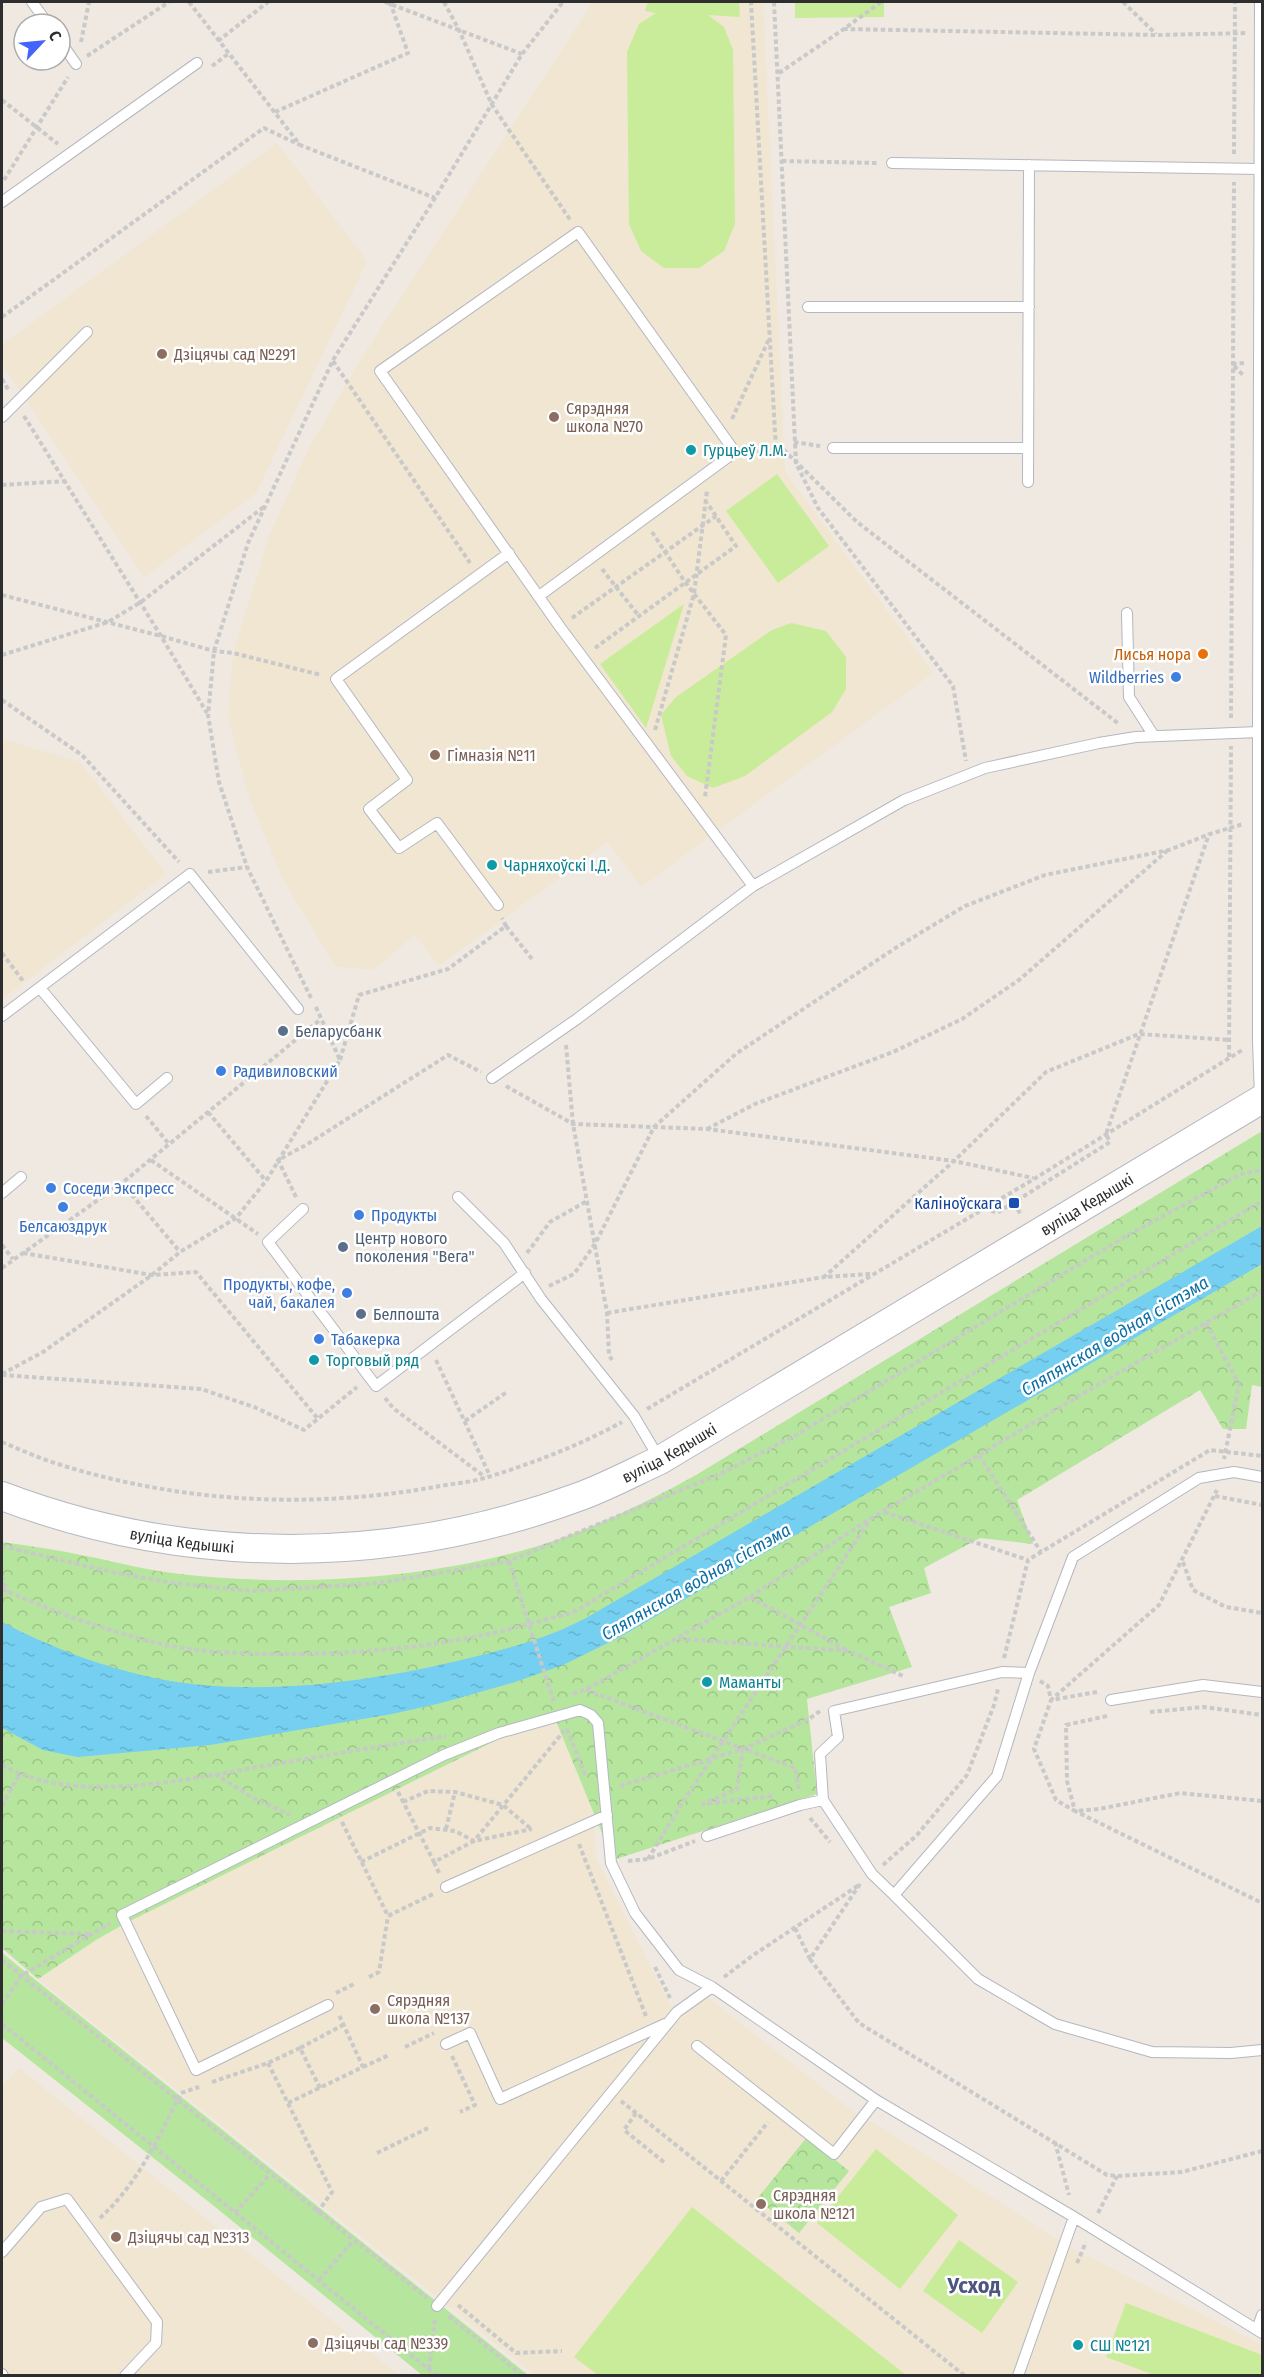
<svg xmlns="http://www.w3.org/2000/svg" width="1264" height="2377" font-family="'Fira Sans Condensed',sans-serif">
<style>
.education{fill:#f0e6d1}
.grass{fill:#b6e59e}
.forest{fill:url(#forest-crowns)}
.pitch{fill:#c9ec9a}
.water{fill:url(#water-ripples)}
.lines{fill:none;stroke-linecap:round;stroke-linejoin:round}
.service-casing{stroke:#b4b7c1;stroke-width:12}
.tertiary-casing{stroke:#b4b7c1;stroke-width:30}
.path{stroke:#c9c9c9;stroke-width:4;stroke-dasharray:4.5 3;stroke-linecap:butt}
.service{stroke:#fff;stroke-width:10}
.tertiary{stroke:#fff;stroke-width:28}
.education-dot{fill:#8d6e63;stroke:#fff;stroke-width:2}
.culture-dot{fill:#0f9aa8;stroke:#fff;stroke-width:2}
.food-dot{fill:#e8710a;stroke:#fff;stroke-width:2}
.shop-dot{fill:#3f7fe0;stroke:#fff;stroke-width:2}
.service-dot{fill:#5c6f8a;stroke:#fff;stroke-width:2}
.transit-dot{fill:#1a4fb4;stroke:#fff;stroke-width:2}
.labels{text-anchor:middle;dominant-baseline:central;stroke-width:5;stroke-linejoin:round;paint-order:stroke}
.education-label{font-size:16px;fill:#785e54;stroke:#fff;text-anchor:start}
.culture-label{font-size:16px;fill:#0d838f;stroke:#fff;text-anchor:start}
.food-label{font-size:16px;fill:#c56008;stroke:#fff;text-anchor:end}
.shop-label{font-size:16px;fill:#366cbe;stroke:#fff;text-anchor:start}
.service-label{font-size:16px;fill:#4e5e75;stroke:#fff;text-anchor:start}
.transit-label{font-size:16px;fill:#164399;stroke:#fff;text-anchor:end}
.street-label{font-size:16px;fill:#2e2e2e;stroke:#fff}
.water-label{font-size:18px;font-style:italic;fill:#0d6fa3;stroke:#fff}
.district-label{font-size:22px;font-weight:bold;fill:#4d5680;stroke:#fff}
</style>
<defs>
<pattern id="forest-crowns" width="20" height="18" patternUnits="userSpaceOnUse" patternTransform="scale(1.5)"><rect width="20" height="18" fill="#b6e59e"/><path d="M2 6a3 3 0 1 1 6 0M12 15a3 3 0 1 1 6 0" fill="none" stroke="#9dc588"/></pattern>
<pattern id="water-ripples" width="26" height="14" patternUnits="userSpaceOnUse" patternTransform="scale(1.5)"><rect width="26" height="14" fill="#75cff0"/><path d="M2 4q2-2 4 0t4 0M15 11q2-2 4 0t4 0" fill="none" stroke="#66b2ce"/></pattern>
</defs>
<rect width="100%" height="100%" fill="#efe9e1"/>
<path class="education" d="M593 2H763L785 472 933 673 641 887 608 842 439 966 415 935 373 970 335 966 283 879 248 795 228 717 233 653 270 534 308 450 361 359Z
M277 143 367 261 256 493 144 577 2 364V345Z
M2 739 80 762 166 874 2 999Z
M556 1721 593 1812 596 1858 671 2007 677 2012 703 1994 850 2109 942 2165 1064 2244 1262 2345V2375H535L38 1979 96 1940 126 1923 499 1739Z
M19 2068 318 2309 398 2375H2V2086Z"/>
<path class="grass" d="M2 1953 528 2375H422L209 2202 2 2038Z"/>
<path class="forest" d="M1262 1131V1387L1252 1385 1246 1429H1223L1200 1390 1017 1500 1033 1544 980 1538 924 1568 931 1593 889 1607 912 1667 807 1699 817 1794 613 1860 556 1721 499 1739 126 1923 96 1940 38 1979 2 1948V1542C30 1546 58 1550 86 1556 117 1562 149 1571 180 1574 302 1588 448 1579 565 1537 610 1520 653 1499 696 1475Z
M807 2137 849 2171 799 2233 757 2199Z"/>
<path class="pitch" d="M648 2H739L740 17 708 15 724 27 733 50 735 224 724 251 699 268H664L641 251 629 224 627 52 639 24 656 13 645 11Z
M795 2H884V17L795 18Z
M777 474 829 546 778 583 726 511Z
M684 604 646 728 600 664Z
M791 623 826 631 846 657V689L832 712 745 776 713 788 687 776 671 756 661 715 676 697 772 630Z
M876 2149 958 2215 900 2289 817 2223Z
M692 2207 906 2375H598L574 2357Z
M959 2240 1018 2282 982 2333 923 2291Z
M1126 2303 1262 2355V2375H1154L1106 2357Z"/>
<path class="water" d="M1262 1226V1264L620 1637 563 1665 515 1682 441 1703 392 1714 210 1745 78 1757 43 1750 2 1728V1622C51 1648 105 1668 159 1679 254 1697 364 1683 457 1661 502 1650 545 1640 586 1618Z"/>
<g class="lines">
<g class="service-casing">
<path id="service" d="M32 2 48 24
M60 41 76 64
M892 163 1260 169
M2 202 197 63
M808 307H1029
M2 417 87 332
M833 448H1028
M1028 482 1029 165
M539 596 735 452 578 232 380 371 560 627 753 886
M1127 613 1129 697 1154 736
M498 905 437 823 399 848 369 809 407 780 336 679 509 553
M40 988 136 1104 167 1078
M2 1016 190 874 298 1009
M492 1078 577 1019 753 886 904 800 985 768 1099 743 1136 737 1258 732
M1260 1097 1258 1041V732L1260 2
M2 1193 21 1177
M458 1197 504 1243 541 1299 634 1416 660 1460
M303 1209 268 1242 376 1386 525 1273
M1262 1477 1234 1472 1199 1478 1073 1557 1029 1673 997 1776 894 1895 978 1979 1055 2024 1152 2052 1231 2053 1262 2050
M1111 1700 1203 1685 1262 1692
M823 1800 820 1754 838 1737 834 1711 1002 1672 1029 1673
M707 1836 800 1805 823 1800 872 1874 894 1895
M446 1887 607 1815
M328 2005 196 2070 122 1915 444 1755 499 1733 580 1710 591 1715 598 1723 611 1863 635 1913 679 1970 712 1987 876 2100 1074 2217 1262 2333
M446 2044 470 2033 500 2099 665 2024
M697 2046 834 2154 876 2100
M2 2252 41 2207 67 2199 157 2322 156 2343 125 2376
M437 2306 677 2012 712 1987
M1257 2330 1262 2315
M2 2374 3 2376
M1018 2376 1074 2217"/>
</g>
<g class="tertiary-casing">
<g id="tertiary">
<path id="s1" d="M2 1496C189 1567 393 1566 581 1496 608 1486 634 1472 660 1460L1262 1099"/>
</g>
</g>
<path class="path" d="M189 2 300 145 435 198
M385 2 522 54
M444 2 459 30 492 105 571 221
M774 2 796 463 818 508 953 686 966 761
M881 2 844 29 1157 35 1247 33
M1123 2 1156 34
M218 41 268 2
M81 42 89 2
M87 56 169 2
M212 66 228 54
M779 73 844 29
M2 100 58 144
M275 112 408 53 390 2
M1234 154 1235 2
M782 161 878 163
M4 180 68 77
M2 317 264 128 300 145
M333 361 470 563
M1244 363 1232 364 1244 376
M2 379 9 391
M24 416 161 636 207 713
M732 419 769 339
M794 442 820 446
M776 450H784L857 522 1119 724
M749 452 776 450 751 2
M2 485 65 481
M652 532 685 582 726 635 705 797
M602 569 638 615
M2 595 161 636 214 651 233 653 321 675
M572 618 716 516
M595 648 736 546 707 503
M2 655 108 622 141 602 265 506
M2 700 82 755 179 862
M1231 718 1234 182
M655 730 694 594 707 491
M208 872 247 867
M506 926 532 959
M2 953 23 981
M311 998 247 867 219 782 208 715 214 651 248 543 333 360 435 198 522 54 563 2
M566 1045 573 1124 607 1313 609 1355 612 1360
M1229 1057 1231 746
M340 1060 359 995 448 969 506 926 502 918
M506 1086 573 1124 707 1129 954 1161 1033 1178
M208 1112 266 1181
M146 1116 169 1144
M707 1129 755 1104 893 1052 962 1019 1019 980 1168 850
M151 1160 258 1234
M122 1183 180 1252
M296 1197 278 1160 306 1145 448 1055 481 1072
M1014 1203 1021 1215
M984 1208 997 1213 1110 1142 1106 1134 1209 834
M2 1245 13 1259
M23 1253 152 1275 196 1272 318 1419
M527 1253 550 1222 587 1201
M2 1268 122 1183 321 1019
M870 1274 824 1277 954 1161 1046 1072 1139 1034 1229 1040
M549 1286 574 1274 595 1244 654 1127 737 1053 897 947 965 906 1045 875 1169 850 1210 834 1243 824
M607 1313 824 1277
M1206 1323 1239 1384 1224 1459
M436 1360 490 1476
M2 1374 43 1352 152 1275 180 1252 236 1218 266 1181 340 1060 315 1005
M2 1375 201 1389 254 1407 304 1430 357 1387
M385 1398 393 1408 485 1477
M647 1409 1034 1179 1244 1049
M465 1421 507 1392
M2 1442C21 1450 41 1459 61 1465 180 1502 306 1509 429 1488 448 1484 469 1483 488 1477 534 1463 580 1445 622 1422
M979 1455 1041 1552
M1215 1496 1262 1505
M884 1512 1028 1560
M2 1546 116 1573 174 1583 253 1591 380 1583 509 1561 720 1474 798 1434 1126 1236 1241 1174 1262 1170
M509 1561 554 1703
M1183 1562 1193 1590 1226 1607 1262 1613
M2 1576 7 1592
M2 1589C54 1612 109 1632 166 1645 198 1652 233 1653 265 1654 337 1655 408 1650 479 1636 510 1630 541 1620 572 1613L1262 1201
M750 1597 848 1651
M679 1639 849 1651 905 1677
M1004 1658 1028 1560 1210 1450 1262 1456
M1040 1681 1048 1686 1051 1700 1159 1605 1217 1490
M586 1690 795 1768 799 1790
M1097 1692 1051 1700 1034 1749 1056 1800 1075 1811 1099 1809 1180 1793 1262 1801
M573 1694 585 1690 750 1597 870 1519 1113 1376 1262 1291
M1150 1712 1204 1707 1262 1715
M1107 1716 1066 1725 1067 1781 1075 1811 1262 1903
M567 1729 586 1777
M743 1749 737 1789 703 1804 772 1796
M2 1765C76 1807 190 1778 270 1765 329 1755 387 1745 446 1736
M215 1774 251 1797 290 1815
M620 1786 743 1749 809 1719 820 1711
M398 1792 434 1862 474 1841 532 1829
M403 1802 428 1791 455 1792 503 1805 531 1829
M2 1806 19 1775
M810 1818 830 1842
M342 1822 388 1916 433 1894
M446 1829 455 1792
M579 1844 646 2016
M648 1859 686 1797 868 1523
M628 1861 648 1859 695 1841
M361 1862 430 1828 455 1831 474 1841 564 1731
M434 1862 440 1875
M883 1865 917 1835 967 1775 994 1705 998 1689
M860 1884 810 1959 859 2023 1107 2175 1117 2176 1182 2172 1262 2151
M795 1928 810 1959
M2 1931 89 1934
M2 1960 427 2298
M655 1967 670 1998
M369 1977 379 1972 388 1916
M724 1977 752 1956 859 1885
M336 1993 354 1984
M2 2004 21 1976 110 1923
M2 2024 437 2376
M405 2047 434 2033
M452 2056 475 2105 460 2112
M268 2063 332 2192 317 2213
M363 2067 389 2055
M212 2082 268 2063 300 2048
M320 2088 300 2048 343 2025
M621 2101 965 2376
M288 2103 363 2067 339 2015
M636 2113 624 2130 665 2163
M1055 2142 1069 2195
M377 2153 428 2128
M721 2181 768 2122
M235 2213 269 2175
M1098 2213 1117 2176
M100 2218C137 2185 159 2137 181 2093L199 2087
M1077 2263 1086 2242
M319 2280 353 2241
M458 2305 516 2353 562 2351
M449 2316 523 2376
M429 2369 435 2319"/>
<use href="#service" class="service"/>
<use href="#tertiary" class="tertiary"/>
</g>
<g class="education-dot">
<circle cx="162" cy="354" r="6"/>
<circle cx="554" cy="417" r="6"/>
<circle cx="435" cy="755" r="6"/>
<circle cx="375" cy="2009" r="6"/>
<circle cx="761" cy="2204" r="6"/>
<circle cx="116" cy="2237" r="6"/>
<circle cx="313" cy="2343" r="6"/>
</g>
<g class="culture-dot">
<circle cx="691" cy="450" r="6"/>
<circle cx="492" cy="865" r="6"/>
<circle cx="314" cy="1360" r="6"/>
<circle cx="707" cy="1682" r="6"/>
<circle cx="1078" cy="2345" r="6"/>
</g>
<circle class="food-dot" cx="1203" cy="654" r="6"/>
<g class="shop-dot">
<circle cx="1176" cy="677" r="6"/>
<circle cx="221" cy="1071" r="6"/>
<circle cx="51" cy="1188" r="6"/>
<circle cx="63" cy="1207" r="6"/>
<circle cx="359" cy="1215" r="6"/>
<circle cx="347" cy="1293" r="6"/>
<circle cx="319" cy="1339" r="6"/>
</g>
<g class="service-dot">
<circle cx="283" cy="1031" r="6"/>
<circle cx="343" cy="1247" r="6"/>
<circle cx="361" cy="1314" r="6"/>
</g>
<rect class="transit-dot" x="1008" y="1197" width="12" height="12" rx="3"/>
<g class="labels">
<g class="education-label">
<text x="174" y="354">Дзіцячы сад №291</text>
<text x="566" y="408">Сярэдняя<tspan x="566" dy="18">школа №70</tspan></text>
<text x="447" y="755">Гімназія №11</text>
<text x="387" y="2000">Сярэдняя<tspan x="387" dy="18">школа №137</tspan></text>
<text x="773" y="2195">Сярэдняя<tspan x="773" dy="18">школа №121</tspan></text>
<text x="128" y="2237">Дзіцячы сад №313</text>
<text x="325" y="2343">Дзіцячы сад №339</text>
</g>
<g class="culture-label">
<text x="703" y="450">Гурцьеў Л.М.</text>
<text x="504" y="865">Чарняхоўскі І.Д.</text>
<text x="326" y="1360">Торговый ряд</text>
<text x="719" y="1682">Маманты</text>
<text x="1090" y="2345">СШ №121</text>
</g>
<g class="food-label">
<text x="1191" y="654">Лисья нора</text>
</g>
<g class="shop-label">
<text x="1164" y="677" text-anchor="end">Wildberries</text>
<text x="233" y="1071">Радивиловский</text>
<text x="63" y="1188">Соседи Экспресс</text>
<text x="371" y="1215">Продукты</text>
<text x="63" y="1226" text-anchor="middle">Белсаюздрук</text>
<text x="335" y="1284" text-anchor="end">Продукты, кофе,<tspan x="335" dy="18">чай, бакалея</tspan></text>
<text x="331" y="1339">Табакерка</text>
</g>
<g class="service-label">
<text x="295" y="1031">Беларусбанк</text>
<text x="355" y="1238">Центр нового<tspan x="355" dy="18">поколения "Вега"</tspan></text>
<text x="373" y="1314">Белпошта</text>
</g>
<g class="transit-label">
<text x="1002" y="1203">Каліноўскага</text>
</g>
<g class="street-label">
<text stroke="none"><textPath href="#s1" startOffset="1176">вуліца Кедышкі</textPath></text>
<text stroke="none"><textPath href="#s1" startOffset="690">вуліца Кедышкі</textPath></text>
<text stroke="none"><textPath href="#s1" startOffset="186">вуліца Кедышкі</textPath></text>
</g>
<g class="water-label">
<text transform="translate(1115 1336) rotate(-31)">Сляпянская водная сістэма</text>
<text transform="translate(696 1582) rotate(-30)">Сляпянская водная сістэма</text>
</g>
<g class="district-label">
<text x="974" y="2285">Усход</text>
</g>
</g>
<rect width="1264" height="2377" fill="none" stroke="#2e2e2e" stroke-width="6"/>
<g transform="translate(42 42) rotate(64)"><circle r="28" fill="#ffffff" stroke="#ababab" stroke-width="1.5"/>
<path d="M0-4.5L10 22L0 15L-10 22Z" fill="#4264fb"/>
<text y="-9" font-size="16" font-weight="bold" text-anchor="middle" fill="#2e2e2e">С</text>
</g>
</svg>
